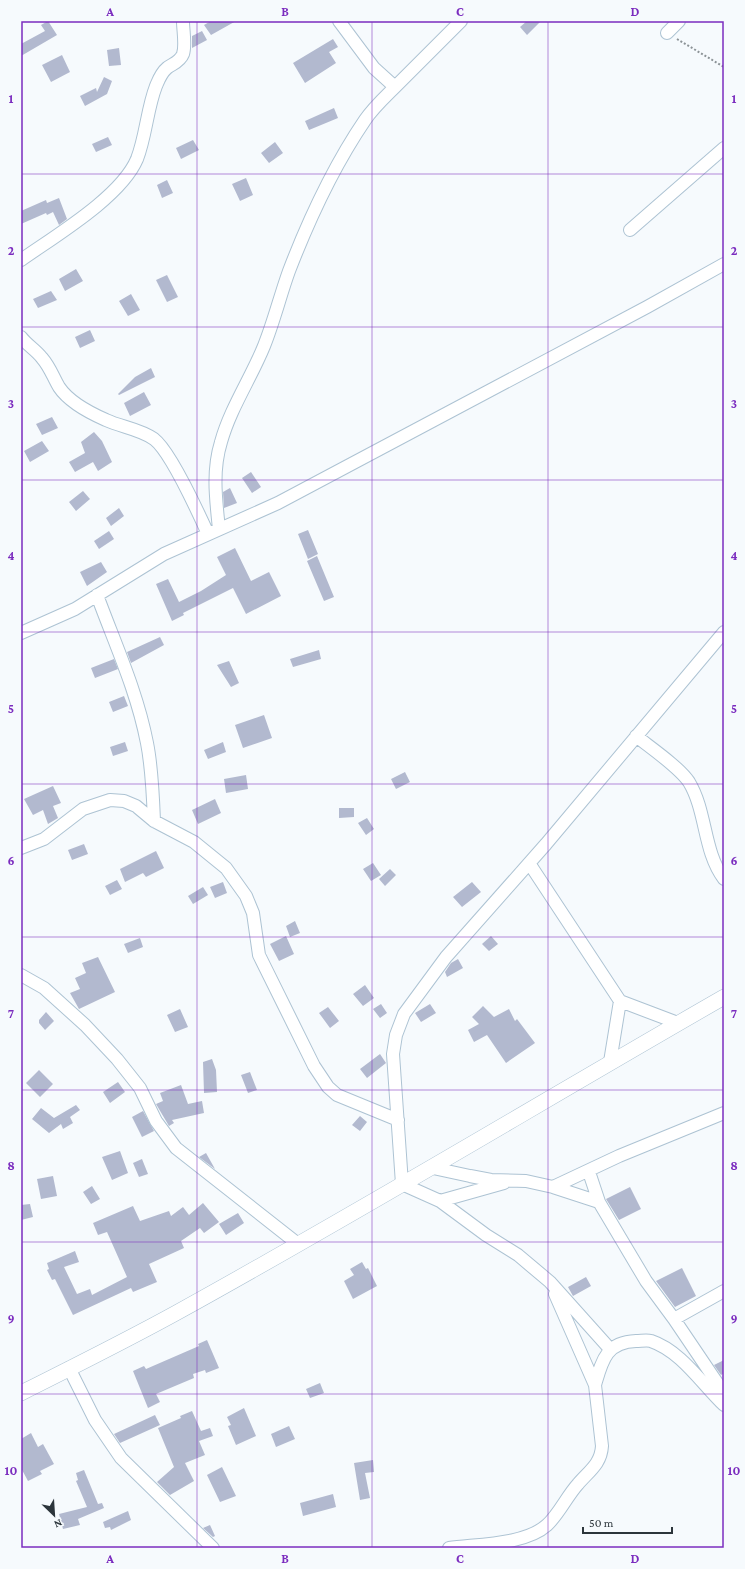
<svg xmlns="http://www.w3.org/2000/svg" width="745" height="1569" font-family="'Crimson Pro',serif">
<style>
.building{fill:#b2b9cf}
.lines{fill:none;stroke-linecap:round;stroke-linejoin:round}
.minor-casing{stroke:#adc3d3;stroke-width:14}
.major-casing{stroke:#adc3d3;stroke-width:16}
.path{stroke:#8c9397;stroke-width:2;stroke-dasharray:2 2;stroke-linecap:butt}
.minor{stroke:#fff;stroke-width:12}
.major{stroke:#fff;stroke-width:15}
.grid{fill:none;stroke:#7b2cbf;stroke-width:1;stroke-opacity:0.55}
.neatline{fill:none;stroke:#7b2cbf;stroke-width:1.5}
.grid-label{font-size:13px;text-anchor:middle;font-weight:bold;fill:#7b2cbf}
</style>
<rect width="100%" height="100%" fill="#f6fafd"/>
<path class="building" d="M48 21 57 35 21 56V44L45 31 41 25Z
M211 21H236L211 35 204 25Z
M527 21H541L527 35 520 27Z
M202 31 207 40 192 48V36Z
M333 39 338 47 329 52 336 63 305 83 293 63Z
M119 48 121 65 109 66 107 50Z
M62 55 70 72 51 82 42 65Z
M104 77 112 81 107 94 85 106 80 96 96 88 97 92Z
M334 108 338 118 309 130 305 121Z
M108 137 112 145 96 152 92 144Z
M193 140 199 150 181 159 176 148Z
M275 142 283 153 269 163 261 153Z
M246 178 253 195 240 201 232 184Z
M167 180 173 193 162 198 157 185Z
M59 198 67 219 59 225 53 212 47 215 46 213 21 224V211L46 200 47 203Z
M76 269 83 281 65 291 59 279Z
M167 275 178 297 167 302 156 280Z
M51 291 57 300 38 308 33 299Z
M131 294 140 310 128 316 119 301Z
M90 330 95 341 80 348 75 337Z
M151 368 155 377 119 395 118 394 135 377Z
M144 392 151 405 130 416 124 403Z
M52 417 58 428 42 435 36 424Z
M94 432 102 441 112 462 98 471 93 462 75 472 69 462 85 453 81 442Z
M42 441 49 451 30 462 24 451Z
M251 472 261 487 252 493 242 478Z
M230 488 237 503 224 508 223 492Z
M83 491 90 499 76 511 69 502Z
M119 508 124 516 111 526 106 518Z
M308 530 318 554 308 559 298 534Z
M109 531 114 539 99 549 94 541Z
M235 548 251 581 269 572 281 596 246 614 233 588 183 613 184 615 172 621 156 584 168 579 179 602 201 591 226 575 217 557Z
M317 556 334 597 324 601 307 561Z
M101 562 107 572 87 586 80 572Z
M160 637 164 645 131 663 127 652Z
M319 650 321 659 293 667 290 659Z
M114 659 118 669 95 678 91 668Z
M229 661 239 683 231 687 217 665Z
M124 696 128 706 113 712 109 702Z
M264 715 272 738 243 748 235 725Z
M125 742 128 751 113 756 110 747Z
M223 742 226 752 208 759 204 750Z
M405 772 410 782 396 789 391 779Z
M246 775 248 789 226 793 224 779Z
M53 786 61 803 53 806 58 818 48 824 43 810 33 815 24 799Z
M215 799 221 813 198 824 192 810Z
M339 808H354V817L339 818Z
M367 818 374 829 366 835 358 823Z
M84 844 88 854 72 860 68 850Z
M156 851 164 868 146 877 143 873 125 882 120 869Z
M373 863 381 875 371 881 363 869Z
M390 869 396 875 385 886 379 879Z
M117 880 122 889 110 895 105 886Z
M223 882 227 893 215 898 210 887Z
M472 882 481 892 462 907 453 897Z
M203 887 208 895 193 904 188 896Z
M295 921 300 933 290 937 286 926Z
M286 936 294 954 279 961 270 944Z
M491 936 498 944 489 951 482 944Z
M140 938 143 947 128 953 124 944Z
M98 957 115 992 79 1009 70 993 80 989 75 978 86 973 82 963Z
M458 959 463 968 447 977 445 972 451 963Z
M365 985 374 998 363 1006 353 994Z
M381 1004 387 1013 380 1018 373 1009Z
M430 1004 436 1013 421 1022 415 1013Z
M483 1006 494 1017 509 1009 515 1021 517 1019 535 1043 506 1063 487 1035 474 1042 468 1030 479 1024 472 1017Z
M328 1007 339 1021 330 1028 319 1013Z
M180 1009 188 1027 175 1032 167 1015Z
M46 1012 54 1021 45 1030 39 1023V1020Z
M380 1054 386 1063 367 1078 360 1069Z
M212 1059 216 1070 217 1092 204 1093 203 1062Z
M39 1070 53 1084 40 1097 26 1083Z
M250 1072 257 1090 248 1093 241 1075Z
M118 1082 125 1092 110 1103 103 1092Z
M181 1085 188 1104 202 1101 204 1113 172 1120 174 1123 169 1126 156 1104 163 1101 160 1093Z
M76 1105 80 1110 70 1117 73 1123 63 1129 61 1124 49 1133 32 1119 41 1108 54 1118Z
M143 1111 154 1131 142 1137 132 1117Z
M360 1116 367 1122 360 1131 352 1125Z
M120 1151 128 1173 112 1180 102 1157Z
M206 1153 215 1169 199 1157Z
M142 1159 148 1174 139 1177 133 1163Z
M53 1176 57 1196 41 1199 37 1179Z
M92 1186 100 1199 91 1204 83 1192Z
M630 1187 641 1209 619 1220 606 1199Z
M203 1203 219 1222 204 1233 200 1228 181 1241 184 1248 149 1264 157 1282 133 1292 131 1288 73 1315 55 1279 52 1280 47 1270 49 1269 47 1263 75 1251 79 1262 64 1267 77 1294 90 1289 92 1295 127 1277 107 1232 98 1235 93 1223 133 1206 140 1221 169 1211 171 1216 183 1207 189 1215Z
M30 1204 33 1217 21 1220V1205Z
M238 1213 244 1223 226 1235 219 1224Z
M362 1262 366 1269 368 1268 377 1286 353 1299 344 1281 354 1275 350 1269Z
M682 1268 696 1296 675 1307 656 1281Z
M586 1277 591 1286 573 1296 568 1287Z
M207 1340 219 1368 206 1373 205 1370 193 1374 194 1378 156 1394 160 1402 148 1408 133 1371 144 1366 146 1369 199 1346 198 1344Z
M724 1360V1373L721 1375 714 1365Z
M320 1383 324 1393 310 1398 306 1389Z
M244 1408 256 1436 236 1445 228 1426 231 1425 227 1417Z
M192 1411 201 1431 210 1428 213 1436 199 1441 205 1455 185 1463 194 1481 170 1495 157 1482 174 1467 158 1428 181 1418 180 1416Z
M155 1415 160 1425 120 1443 114 1434Z
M289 1426 295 1439 276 1447 271 1434Z
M31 1433 38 1447 43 1444 54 1464 40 1471 42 1474 28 1481 21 1468V1439Z
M373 1460 374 1472 365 1473 370 1498 360 1500 354 1463Z
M222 1467 236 1496 220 1502 207 1475Z
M84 1470 98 1504 102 1503 104 1508 78 1519 80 1525 63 1529 59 1514 87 1507 76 1481 78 1480 76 1473Z
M333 1494 336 1507 303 1516 300 1503Z
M128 1511 131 1520 111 1530 110 1527 105 1528 103 1522Z
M210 1525 215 1536 213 1537 203 1528Z"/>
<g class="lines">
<g class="minor-casing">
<path id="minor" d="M667 33 679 21
M395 87 461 21
M630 230 724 148
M21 260C55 236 121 197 137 159 146 136 147 109 156 86 159 79 161 73 167 68 172 64 180 62 183 54 186 45 183 31 183 21
M21 337C27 345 36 350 42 358 50 367 53 377 59 387 69 402 90 413 106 420 121 427 140 429 154 439 171 452 198 512 208 534
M219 529C216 500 212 471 221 442 230 409 251 378 264 346 274 321 280 296 289 271 309 219 333 167 365 120 373 108 385 97 395 87L374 68 339 21
M97 595C115 644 137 691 147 743 152 768 153 795 154 821
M21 633 75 609 164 554 278 503 647 307 724 264
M636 736C651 748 679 767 689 782 707 812 703 851 724 879
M21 848 44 839 83 809 110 800 124 801 136 806 154 821 194 842 226 868 246 896 253 913 259 955 314 1066 328 1087 337 1095 398 1120
M529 863 620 1001 678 1023
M21 975 44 988 85 1025 117 1059 140 1088 156 1121 176 1148 298 1244
M610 1062 620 1001
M433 1168 470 1176 491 1180 526 1181 553 1187 619 1156 724 1113
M589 1172 599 1202 646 1281 674 1319 724 1393
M553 1187 599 1202
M440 1201 504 1183
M674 1319 724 1291
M610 1349 550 1282 518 1255 486 1235 440 1201 402 1184 393 1054 396 1035 404 1014 446 957 546 844 724 632
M69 1368 95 1420 121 1458 213 1548
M595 1385C602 1361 606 1342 636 1341 641 1341 647 1340 651 1341 681 1351 702 1384 724 1405
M449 1548C477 1544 525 1545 547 1525 559 1514 567 1496 578 1484 589 1471 601 1464 602 1446L595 1385 555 1294"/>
</g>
<g class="major-casing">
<path id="major" d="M21 1393C73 1367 125 1341 176 1313 361 1211 541 1102 724 997"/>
</g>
<path class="path" d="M677 39 724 67"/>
<use href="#minor" class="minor"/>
<use href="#major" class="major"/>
</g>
<path class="grid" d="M197 21V1548M372 21V1548M548 21V1548M21 174H724M21 327H724M21 480H724M21 632H724M21 784H724M21 937H724M21 1090H724M21 1242H724M21 1394H724"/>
<rect width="745" height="1569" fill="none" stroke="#f6fafd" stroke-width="44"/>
<g transform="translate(54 1515) rotate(155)" stroke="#f6fafd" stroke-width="3" paint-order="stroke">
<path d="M0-3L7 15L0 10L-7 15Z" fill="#2c353b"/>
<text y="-6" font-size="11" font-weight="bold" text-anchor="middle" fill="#2c353b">N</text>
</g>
<path d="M583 1527v6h89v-6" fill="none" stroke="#2c353b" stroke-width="2"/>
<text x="589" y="1527" font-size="12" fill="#2c353b" stroke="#f6fafd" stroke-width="3" paint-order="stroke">50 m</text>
<rect x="22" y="22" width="701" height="1525" class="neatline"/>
<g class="grid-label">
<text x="110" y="16">A</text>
<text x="285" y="16">B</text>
<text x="460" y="16">C</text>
<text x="635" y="16">D</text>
<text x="11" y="103">1</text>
<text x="734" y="103">1</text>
<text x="11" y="255">2</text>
<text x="734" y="255">2</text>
<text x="11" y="408">3</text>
<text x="734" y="408">3</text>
<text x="11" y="560">4</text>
<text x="734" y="560">4</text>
<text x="11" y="713">5</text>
<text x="734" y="713">5</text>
<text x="11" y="865">6</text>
<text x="734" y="865">6</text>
<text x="11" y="1018">7</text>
<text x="734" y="1018">7</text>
<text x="11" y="1170">8</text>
<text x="734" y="1170">8</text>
<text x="11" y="1323">9</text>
<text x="734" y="1323">9</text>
<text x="11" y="1475">10</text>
<text x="734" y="1475">10</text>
<text x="110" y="1563">A</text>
<text x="285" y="1563">B</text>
<text x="460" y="1563">C</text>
<text x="635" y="1563">D</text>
</g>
</svg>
